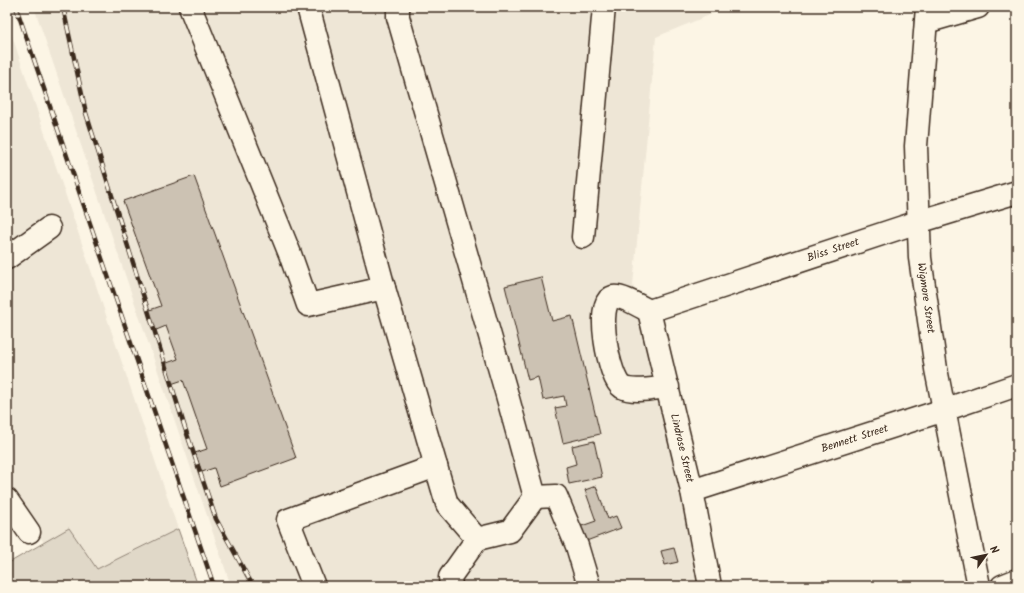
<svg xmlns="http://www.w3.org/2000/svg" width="1024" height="593" font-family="Kalam,sans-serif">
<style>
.built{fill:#eee6d6}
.green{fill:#e0d8c8;stroke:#8e8173}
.building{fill:#ccc2b3;stroke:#3b2a1e}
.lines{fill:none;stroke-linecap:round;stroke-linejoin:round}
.minor-casing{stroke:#3b2a1e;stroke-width:25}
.minor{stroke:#fcf5e5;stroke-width:22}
.rail-casing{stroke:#3b2a1e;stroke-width:4.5}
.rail{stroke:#fcf5e5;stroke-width:3;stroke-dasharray:9;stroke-linecap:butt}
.labels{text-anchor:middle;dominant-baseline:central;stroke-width:3;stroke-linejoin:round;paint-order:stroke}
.street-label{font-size:11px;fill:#3b2a1e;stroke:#fcf5e5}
</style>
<rect width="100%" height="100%" fill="#fcf5e5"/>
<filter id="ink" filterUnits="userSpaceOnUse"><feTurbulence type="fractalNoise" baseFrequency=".025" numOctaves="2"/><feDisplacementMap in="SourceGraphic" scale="8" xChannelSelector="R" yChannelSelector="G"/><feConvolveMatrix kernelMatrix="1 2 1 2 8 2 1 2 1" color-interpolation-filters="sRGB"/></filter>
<g filter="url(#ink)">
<path class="built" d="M34 7H729L656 37 633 285 677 461 702 586H231Z
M7 21 178 529 97 569 69 528 44 543 7 487Z"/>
<path class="green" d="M69 528 97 569 178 529 198 586H7V564Z"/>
<path class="building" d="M194 176 296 458 220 486 214 468 202 472 195 453 207 449 183 380 171 384 164 364 178 359 166 326 154 331 147 311 161 306 123 201Z
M541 277 552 321 572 316 600 434 563 443 555 408 566 406 564 396 543 400 538 377 528 380 505 286Z
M594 441 602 477 569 484 566 467 576 464 572 446Z
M596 486 608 519 616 516 621 528 581 543 576 528 596 521 585 490Z
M674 548 678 562 665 565 661 551Z"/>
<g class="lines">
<g class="minor-casing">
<g id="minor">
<path d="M190 7 290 254 308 305 384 288 308 7"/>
<path id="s1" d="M927 7 916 146 920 258 936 369 979 586"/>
<path d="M926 22 978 7"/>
<path d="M583 237 604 7"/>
<path d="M7 258 49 228"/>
<path d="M384 288 447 504 477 539 510 531 535 497 507 395 398 17V7"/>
<path id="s2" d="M649 311 918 222 1017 192"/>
<path id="s3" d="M649 311 692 491 710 586"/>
<path d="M649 311C641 307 621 295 613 297 594 302 609 379 622 387 633 393 656 388 668 387"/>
<path id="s4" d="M692 491 944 410 1017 385"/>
<path d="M535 497 556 496 577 546 589 586"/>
<path d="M7 500 29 532"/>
<path d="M314 586 288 520 436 466"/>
<path d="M451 586 450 577 477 539"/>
<path d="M1002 586 1017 580"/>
</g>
</g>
<use href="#minor" class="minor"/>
<g class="rail-casing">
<path id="rail" d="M16 7 214 586
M63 7 86 113 185 428 216 519 253 586"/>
</g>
<use href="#rail" class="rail"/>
</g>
</g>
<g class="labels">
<g class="street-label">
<text stroke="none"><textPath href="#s2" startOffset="194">Bliss Street</textPath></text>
<text stroke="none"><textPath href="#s1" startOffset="292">Wigmore Street</textPath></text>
<text stroke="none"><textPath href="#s4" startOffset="171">Bennett Street</textPath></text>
<text stroke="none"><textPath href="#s3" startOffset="141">Lindrose Street</textPath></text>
</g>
</g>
<rect width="1024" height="593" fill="none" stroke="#fcf5e5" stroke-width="24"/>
<rect x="12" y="12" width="1000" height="569" fill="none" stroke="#3b2a1e" stroke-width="1.5" filter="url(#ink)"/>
<g transform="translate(986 555) rotate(57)" stroke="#fcf5e5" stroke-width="3" paint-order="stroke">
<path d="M0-3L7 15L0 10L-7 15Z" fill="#3b2a1e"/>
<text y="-6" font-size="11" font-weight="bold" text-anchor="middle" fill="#3b2a1e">N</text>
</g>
</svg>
